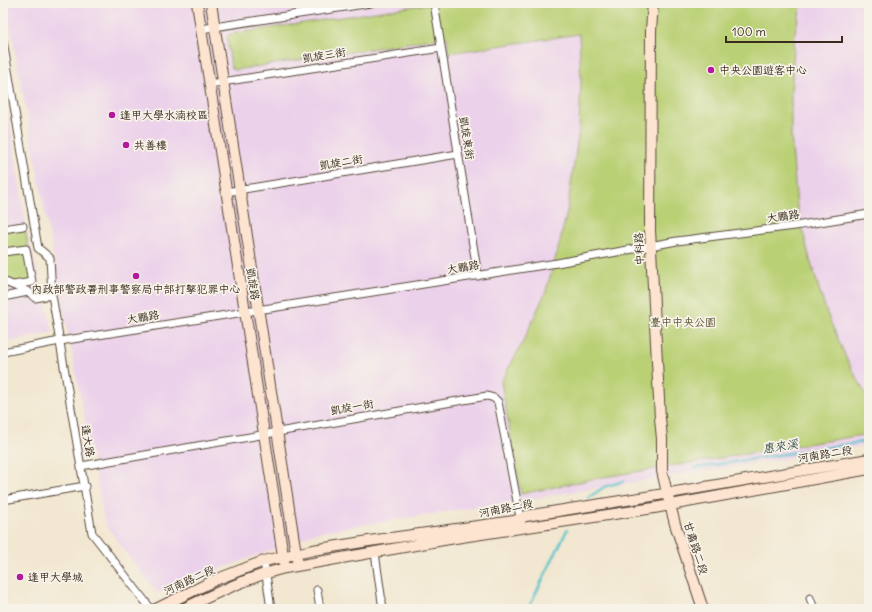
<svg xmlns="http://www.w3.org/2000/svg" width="872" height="612" font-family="Delius,'LXGW WenKai TC',sans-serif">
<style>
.built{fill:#ecd1ea}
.green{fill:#bad074;stroke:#7a7d49}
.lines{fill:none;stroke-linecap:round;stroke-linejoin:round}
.stream{stroke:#55c3ca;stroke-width:2.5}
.street-casing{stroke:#564639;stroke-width:9}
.secondary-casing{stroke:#564639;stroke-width:12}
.street{stroke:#fff;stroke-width:7}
.secondary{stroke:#fde4d1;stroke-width:10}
.poi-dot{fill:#b5179e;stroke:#f7f3e8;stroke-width:1.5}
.labels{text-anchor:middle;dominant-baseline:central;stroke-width:3.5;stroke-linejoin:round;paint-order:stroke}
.street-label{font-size:11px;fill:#3b2a1e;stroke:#f7f3e8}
.poi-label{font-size:11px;fill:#3b2a1e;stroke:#f7f3e8;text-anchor:start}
.park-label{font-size:11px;fill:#5b5434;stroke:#f7f3e8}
.water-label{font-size:12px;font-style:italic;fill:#435852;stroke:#f7f3e8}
</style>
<rect width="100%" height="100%" fill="#f7f3e8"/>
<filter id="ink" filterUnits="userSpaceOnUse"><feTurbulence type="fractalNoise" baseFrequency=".025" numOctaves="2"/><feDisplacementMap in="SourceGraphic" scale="8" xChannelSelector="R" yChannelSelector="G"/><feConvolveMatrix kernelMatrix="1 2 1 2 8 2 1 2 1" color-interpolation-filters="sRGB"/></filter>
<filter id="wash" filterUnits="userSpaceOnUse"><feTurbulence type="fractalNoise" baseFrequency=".012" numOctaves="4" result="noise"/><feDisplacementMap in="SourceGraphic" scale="16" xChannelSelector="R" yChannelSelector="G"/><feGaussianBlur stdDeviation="0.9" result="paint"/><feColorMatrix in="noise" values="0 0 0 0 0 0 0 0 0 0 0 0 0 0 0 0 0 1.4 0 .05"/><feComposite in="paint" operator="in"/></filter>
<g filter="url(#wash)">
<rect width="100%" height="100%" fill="#f2e7d0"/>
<path class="built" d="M6 3H869V445L318 532 157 593 105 524 53 255Z
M3 81 28 237 53 332 3 343Z"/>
<path class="green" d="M435 3H802L795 31 791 94V135L797 207 810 260 826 311 847 360 869 400V434L598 478 521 494 501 382 523 342 546 291 558 249 567 212 579 130 581 78 579 34 449 53 447 37 235 70 231 67 227 38 230 34Z
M25 228 35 283 3 289V232Z"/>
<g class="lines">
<path class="stream" d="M694 468 869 441
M588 498 604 487 624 481
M528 609 567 530"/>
</g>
</g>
<g filter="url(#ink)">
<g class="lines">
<g class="street-casing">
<path id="street" d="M434 3 478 276
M201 29 371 3
M3 41 38 248 50 258 52 295 92 533 151 609
M209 84 441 48
M226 192 458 154
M3 229 23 226
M3 252 26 249 32 282 13 285
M3 281 29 292 35 298 52 295
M3 297 28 292
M3 352 60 341 557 263 677 241 795 226 869 214
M81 466 487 396 494 398 498 402 521 522
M3 500 85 486
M375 553 383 609
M264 561 271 609
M317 590 320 609
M810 598 814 609"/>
</g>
<g class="secondary-casing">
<path id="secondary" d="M197 3 284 562
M211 3 297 560
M653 3 651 31 650 230 660 418 662 439V471L667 493 675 524 703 609
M156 609 215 580 264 561 313 550 369 541 514 521 526 516 652 496 869 459
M183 609C216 593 249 577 285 568L455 538 654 508 869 469"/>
</g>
<use href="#street" class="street"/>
<use href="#secondary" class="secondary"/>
</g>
</g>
<g class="poi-dot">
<circle cx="711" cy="70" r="4"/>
<circle cx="112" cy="115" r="4"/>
<circle cx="126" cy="145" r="4"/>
<circle cx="136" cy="276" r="4"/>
<circle cx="20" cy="577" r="4"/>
</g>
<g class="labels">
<g class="street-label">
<text transform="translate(324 55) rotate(-9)">凱旋三街</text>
<text transform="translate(467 138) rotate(81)">凱旋東街</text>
<text transform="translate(341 162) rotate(-9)">凱旋二街</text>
<text transform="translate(783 216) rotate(-8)">大鵬路</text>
<text transform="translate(639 249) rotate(-92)">中科路</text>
<text transform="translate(463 267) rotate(-9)">大鵬路</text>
<text transform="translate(253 284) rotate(81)">凱旋路</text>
<text transform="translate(143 317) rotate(-9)">大鵬路</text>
<text transform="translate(352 407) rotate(-10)">凱旋一街</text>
<text transform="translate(88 441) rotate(80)">逢大路</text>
<text transform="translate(825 454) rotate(-9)">河南路二段</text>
<text transform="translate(506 508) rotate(-11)">河南路二段</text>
<text transform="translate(696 548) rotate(72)">甘肅路二段</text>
<text transform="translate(189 580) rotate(-25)">河南路二段</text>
</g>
<g class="poi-label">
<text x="719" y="70">中央公園遊客中心</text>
<text x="120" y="115">逢甲大學水湳校區</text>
<text x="134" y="145">共善樓</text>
<text x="136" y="289" text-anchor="middle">內政部警政署刑事警察局中部打擊犯罪中心</text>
<text x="28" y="577">逢甲大學城</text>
</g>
<g class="park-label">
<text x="683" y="322">臺中中央公園</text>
</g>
<g class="water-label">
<text transform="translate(780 446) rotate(-9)">惠來溪</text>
</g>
</g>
<rect width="872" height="612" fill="none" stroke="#f7f3e8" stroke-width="16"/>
<path d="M726 36v6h116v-6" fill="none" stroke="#3b2a1e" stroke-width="2"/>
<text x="732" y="36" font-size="12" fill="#3b2a1e" stroke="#f7f3e8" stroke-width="3" paint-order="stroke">100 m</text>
</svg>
